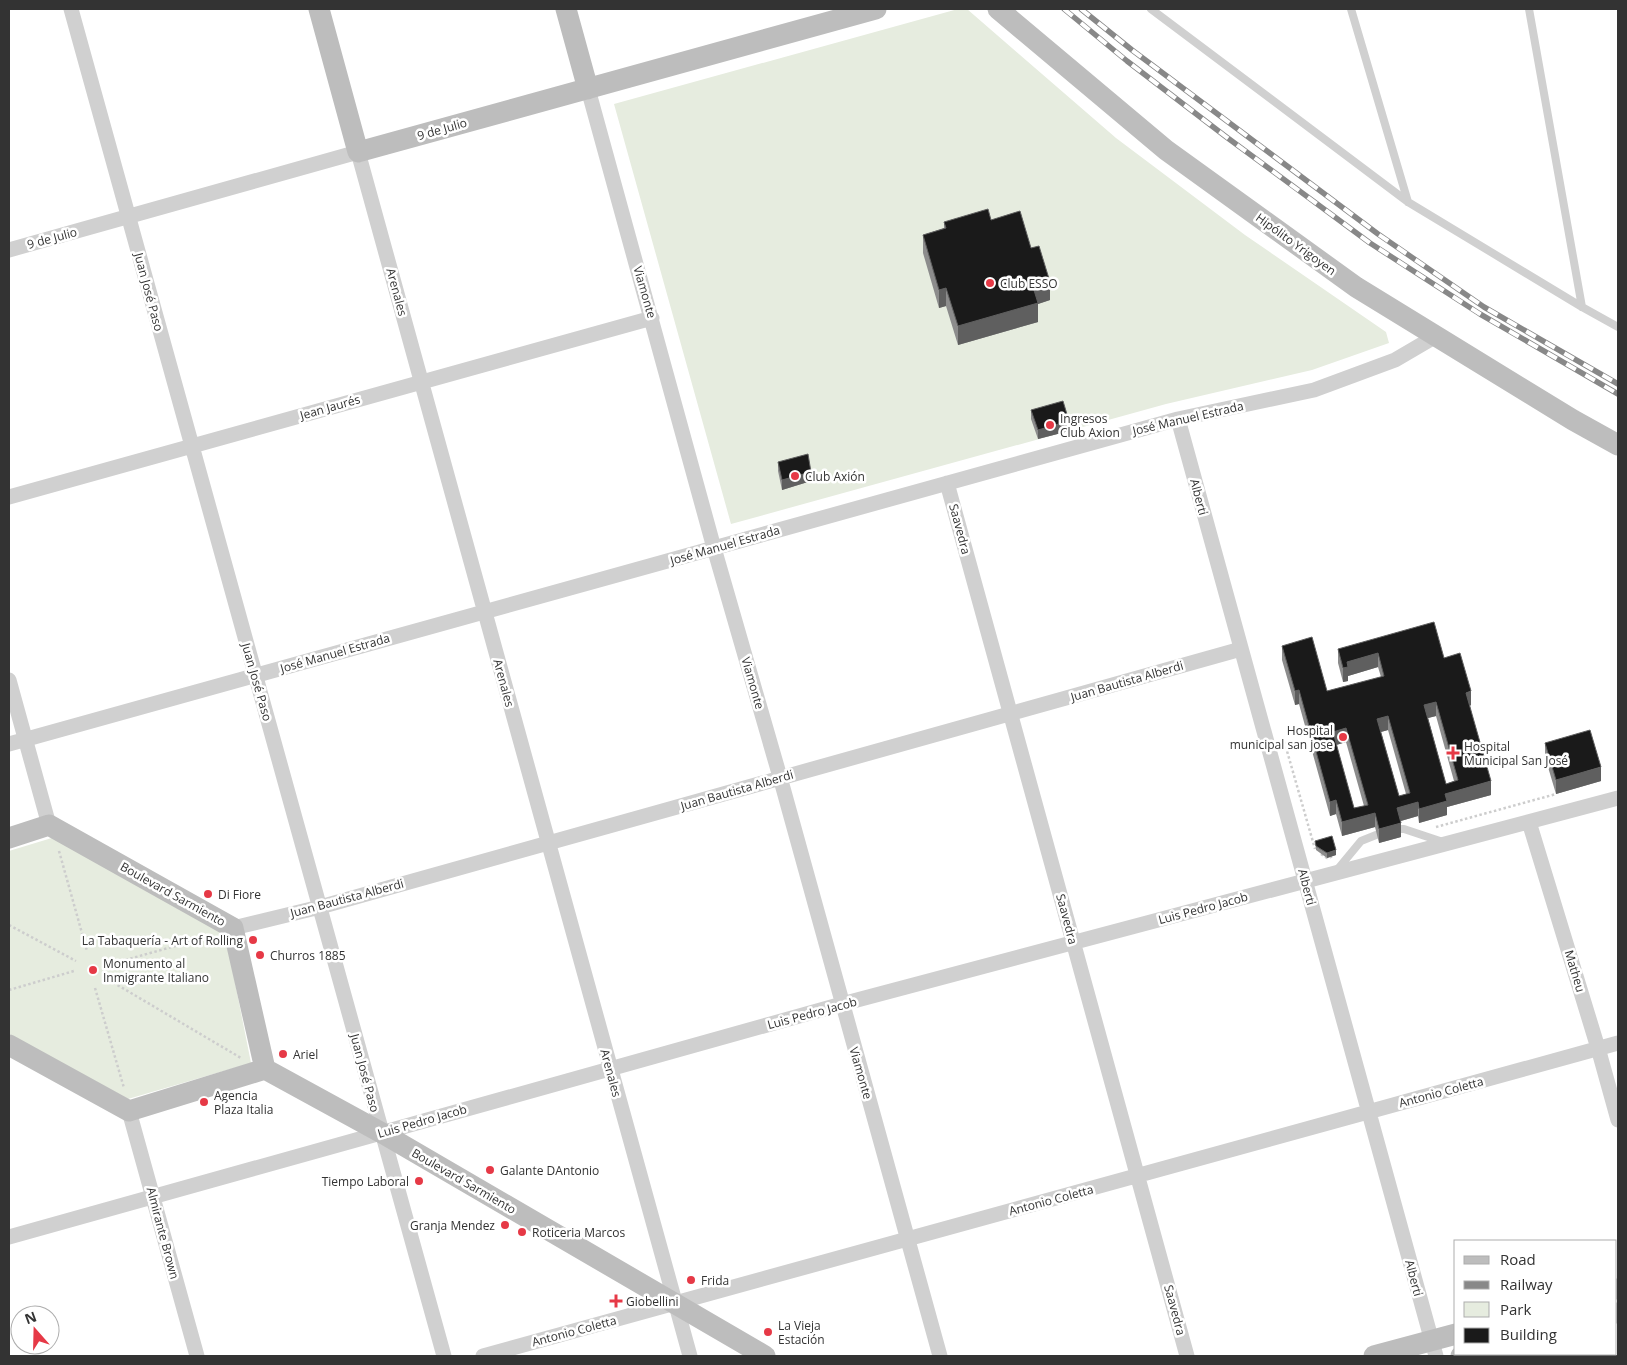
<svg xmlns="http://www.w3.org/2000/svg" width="1627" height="1365" font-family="'Open Sans',sans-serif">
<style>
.green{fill:#e6ecdf}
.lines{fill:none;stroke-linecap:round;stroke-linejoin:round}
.path{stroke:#cdcdcd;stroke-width:2.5;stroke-dasharray:2.5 2.5;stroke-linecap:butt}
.lane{stroke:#d0d0d0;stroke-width:8}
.street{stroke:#d0d0d0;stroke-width:15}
.secondary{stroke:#bdbdbd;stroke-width:21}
.rail-casing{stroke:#888;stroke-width:5.5}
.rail{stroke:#fff;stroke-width:4;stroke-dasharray:11;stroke-linecap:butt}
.wall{fill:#8c8c8c;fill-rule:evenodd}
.shaded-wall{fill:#5f5f5f}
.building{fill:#1a1a1a;stroke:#5f5f5f;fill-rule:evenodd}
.poi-dot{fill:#e63946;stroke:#fff;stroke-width:2}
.labels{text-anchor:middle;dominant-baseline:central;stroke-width:5;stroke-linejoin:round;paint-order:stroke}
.street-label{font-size:12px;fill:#333;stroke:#fff}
.poi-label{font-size:12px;fill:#333;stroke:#fff;text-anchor:start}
</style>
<rect width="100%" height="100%" fill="#fff"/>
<path class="green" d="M958 9H967L1116 138 1245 235 1386 332 1389 343 1312 370 1166 404 731 524 614 104Z
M55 837 225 932 251 1063 128 1099 9 1034V851Z"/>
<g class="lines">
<path class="path" d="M1283 737 1315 849
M1436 827 1556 794
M59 851 87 951
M1321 854 1327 858 1334 856
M9 925 76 961
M111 964 211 936
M109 980 241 1058
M95 988 124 1088
M9 990 74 971"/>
<path class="lane" d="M1151 9 1408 202 1582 307 1618 327
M1351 9 1408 202
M1529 9 1582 307
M1399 829H1404L1443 842
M1337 870 1361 841 1376 835"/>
<path class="street" d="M71 9 444 1356
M588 89 714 548 780 777 940 1356
M9 250 358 152 690 1356
M1178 419 1436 1356
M947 483 1187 1356
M9 497 652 318
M9 680 49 825
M9 744 1178 419 1314 390 1395 360 1436 336
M1529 822 1598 1048 1618 1120
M233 928 320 907 1241 649
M129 1111 197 1356
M9 1237 842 1004 1618 798
M483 1356 1618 1043"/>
<path class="secondary" d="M319 9 358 152 876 9
M566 9 588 89
M998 9 1166 150 1356 287 1573 420 1618 445
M9 838 49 825 233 928 265 1069
M9 1045 129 1111 265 1069 382 1133 765 1356
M1616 1289H1618
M1616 1313H1618
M1374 1356 1456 1334
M1461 1356 1470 1354"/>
<g class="rail-casing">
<path id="rail" d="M1064 9 1127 61 1225 136 1370 243 1480 314 1618 394
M1081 9 1132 50 1378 234 1484 307 1618 384"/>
</g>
<use href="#rail" class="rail"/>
</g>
<path class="wall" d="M991 220 1031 248 1050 300 1038 304V322L958 345 946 306 939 308 923 253V235L944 228V222Z
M1031 410 1069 431 1038 439 1031 419Z
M778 462 811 481 782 490 778 471Z
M1282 646 1327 691 1381 677 1378 667 1348 676V681L1343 682 1338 663V649L1444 658 1471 705 1470 706 1491 795 1447 807V815L1419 823 1418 816 1401 821V837L1379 843 1375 827 1342 836 1336 814 1330 816 1299 704 1295 705 1282 660ZM1436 716 1454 781 1446 784 1428 718ZM1388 730 1406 794 1399 796 1381 732ZM1346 742 1364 806 1354 808 1336 745Z
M1545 743 1601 781 1556 794 1545 757Z
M1315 841 1336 855 1327 858 1316 850Z"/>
<path class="shaded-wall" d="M1050 282V300L1038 304V322L958 345V326L1033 287Z
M946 288V306L939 308V290Z
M1069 421V431L1038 439V430Z
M811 472V481L782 490V480Z
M1378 653V667L1348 676V681L1343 682V668L1347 662Z
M1299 690V704L1295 705V691Z
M1471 691V705L1466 707V693Z
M1436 702V716L1424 719V705Z
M1388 716V730L1377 733V719Z
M1346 728V742L1333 746V732Z
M1601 767V781L1556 794V780Z
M1491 781V795L1447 807V815L1419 823V809L1445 794Z
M1336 800V814L1330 816V802Z
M1418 802V816L1397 822V808Z
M1375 813V827L1342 836V822Z
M1401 823V837L1379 843V829Z
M1336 850V855L1327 858V853Z"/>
<path class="building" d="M988 209 991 220 1020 211 1031 248 1039 246 1050 282 1033 287 1038 303 958 326 946 288 939 290 923 235 946 228 944 222Z
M1063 401 1069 421 1038 430 1031 410Z
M808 454 811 472 782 480 778 462Z
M1434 622 1444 658 1460 653 1471 691 1466 693 1491 781 1445 794 1447 801 1419 809 1418 802 1397 808 1401 823 1379 829 1375 813 1342 822 1336 800 1330 802 1299 690 1295 691 1282 646 1312 637 1327 691 1384 676 1378 653 1347 662 1348 667 1343 668 1338 649ZM1436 702 1458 780 1446 784 1424 705ZM1388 716 1410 793 1399 796 1377 719ZM1346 728 1368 805 1354 808 1333 732Z
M1590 730 1601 767 1556 780 1545 743Z
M1332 836 1336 850 1327 853 1316 846 1315 841Z"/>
<g class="poi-dot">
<circle cx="990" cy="283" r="5"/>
<circle cx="1050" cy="425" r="5"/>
<circle cx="795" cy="476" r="5"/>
<circle cx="1343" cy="737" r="5"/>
<path d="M1450.5 745.5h5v5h5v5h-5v5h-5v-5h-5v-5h5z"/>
<circle cx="208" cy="894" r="5"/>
<circle cx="253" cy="940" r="5"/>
<circle cx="260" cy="955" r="5"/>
<circle cx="93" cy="970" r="5"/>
<circle cx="283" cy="1054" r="5"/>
<circle cx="204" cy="1102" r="5"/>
<circle cx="490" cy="1170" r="5"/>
<circle cx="419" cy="1181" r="5"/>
<circle cx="505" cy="1225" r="5"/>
<circle cx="522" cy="1232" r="5"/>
<circle cx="691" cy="1280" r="5"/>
<path d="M613.5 1293.5h5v5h5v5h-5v5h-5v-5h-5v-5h5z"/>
<circle cx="768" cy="1332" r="5"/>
</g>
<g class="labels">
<g class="street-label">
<text transform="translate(442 129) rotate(-16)">9 de Julio</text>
<text transform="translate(52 238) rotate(-15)">9 de Julio</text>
<text transform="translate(1296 244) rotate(36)">Hipólito Yrigoyen</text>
<text transform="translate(149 292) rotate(75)">Juan José Paso</text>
<text transform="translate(397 292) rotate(75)">Arenales</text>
<text transform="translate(645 292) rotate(74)">Viamonte</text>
<text transform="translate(330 407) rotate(-16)">Jean Jaurés</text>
<text transform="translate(1188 418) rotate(-13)">José Manuel Estrada</text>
<text transform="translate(1199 497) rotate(75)">Alberti</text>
<text transform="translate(960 529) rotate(75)">Saavedra</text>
<text transform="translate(725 545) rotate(-16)">José Manuel Estrada</text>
<text transform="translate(335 653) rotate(-16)">José Manuel Estrada</text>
<text transform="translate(1127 681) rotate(-16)">Juan Bautista Alberdi</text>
<text transform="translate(257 682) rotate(74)">Juan José Paso</text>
<text transform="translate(504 683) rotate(75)">Arenales</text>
<text transform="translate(753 683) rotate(74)">Viamonte</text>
<text transform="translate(737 790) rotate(-16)">Juan Bautista Alberdi</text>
<text transform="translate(1307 887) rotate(75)">Alberti</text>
<text transform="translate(173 894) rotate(29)">Boulevard Sarmiento</text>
<text transform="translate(347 898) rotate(-15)">Juan Bautista Alberdi</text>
<text transform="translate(1203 908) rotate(-15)">Luis Pedro Jacob</text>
<text transform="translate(1067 919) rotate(75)">Saavedra</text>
<text transform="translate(1575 971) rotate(73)">Matheu</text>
<text transform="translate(812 1013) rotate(-15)">Luis Pedro Jacob</text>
<text transform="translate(365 1073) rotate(75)">Juan José Paso</text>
<text transform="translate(611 1073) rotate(75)">Arenales</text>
<text transform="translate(861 1073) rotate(74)">Viamonte</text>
<text transform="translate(1441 1092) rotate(-15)">Antonio Coletta</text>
<text transform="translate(422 1121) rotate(-16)">Luis Pedro Jacob</text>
<text transform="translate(464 1181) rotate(30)">Boulevard Sarmiento</text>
<text transform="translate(1051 1200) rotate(-15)">Antonio Coletta</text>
<text transform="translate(163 1233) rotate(75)">Almirante Brown</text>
<text transform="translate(1414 1278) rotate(75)">Alberti</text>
<text transform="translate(1175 1310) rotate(75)">Saavedra</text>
<text transform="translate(574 1331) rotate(-15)">Antonio Coletta</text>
</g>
<g class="poi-label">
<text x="1000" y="283">Club ESSO</text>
<text x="1060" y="418">Ingresos<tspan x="1060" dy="14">Club Axion</tspan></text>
<text x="805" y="476">Club Axión</text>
<text x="1333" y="730" text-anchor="end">Hospital<tspan x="1333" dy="14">municipal san jose</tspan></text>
<text x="1464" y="746">Hospital<tspan x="1464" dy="14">Municipal San José</tspan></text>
<text x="218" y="894">Di Fiore</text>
<text x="243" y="940" text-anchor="end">La Tabaquería - Art of Rolling</text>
<text x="270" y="955">Churros 1885</text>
<text x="103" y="963">Monumento al<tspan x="103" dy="14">Inmigrante Italiano</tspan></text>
<text x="293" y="1054">Ariel</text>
<text x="214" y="1095">Agencia<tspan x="214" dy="14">Plaza Italia</tspan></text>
<text x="500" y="1170">Galante DAntonio</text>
<text x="409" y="1181" text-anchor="end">Tiempo Laboral</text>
<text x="495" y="1225" text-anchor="end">Granja Mendez</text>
<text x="532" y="1232">Roticeria Marcos</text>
<text x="701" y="1280">Frida</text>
<text x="626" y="1301">Giobellini</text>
<text x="778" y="1325">La Vieja<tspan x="778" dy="14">Estación</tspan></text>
</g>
</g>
<rect width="1627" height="1365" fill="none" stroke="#333333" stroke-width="20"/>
<rect x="1454" y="1240" width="162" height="115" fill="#ffffff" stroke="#adadad"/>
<rect x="1464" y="1256" width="25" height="8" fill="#bdbdbd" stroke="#adadad"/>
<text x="1500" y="1265" font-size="15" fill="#333333">Road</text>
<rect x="1464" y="1281" width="25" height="8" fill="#888888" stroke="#adadad"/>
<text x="1500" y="1290" font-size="15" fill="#333333">Railway</text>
<rect x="1464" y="1302" width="25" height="15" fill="#e6ecdf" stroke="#adadad"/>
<text x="1500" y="1315" font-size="15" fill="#333333">Park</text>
<rect x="1464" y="1328" width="25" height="15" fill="#1a1a1a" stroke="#adadad"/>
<text x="1500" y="1340" font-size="15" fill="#333333">Building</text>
<g transform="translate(35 1330) rotate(340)"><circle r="24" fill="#ffffff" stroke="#adadad"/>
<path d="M0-4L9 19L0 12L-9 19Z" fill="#e63946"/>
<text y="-8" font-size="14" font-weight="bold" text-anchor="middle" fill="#333333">N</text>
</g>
</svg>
